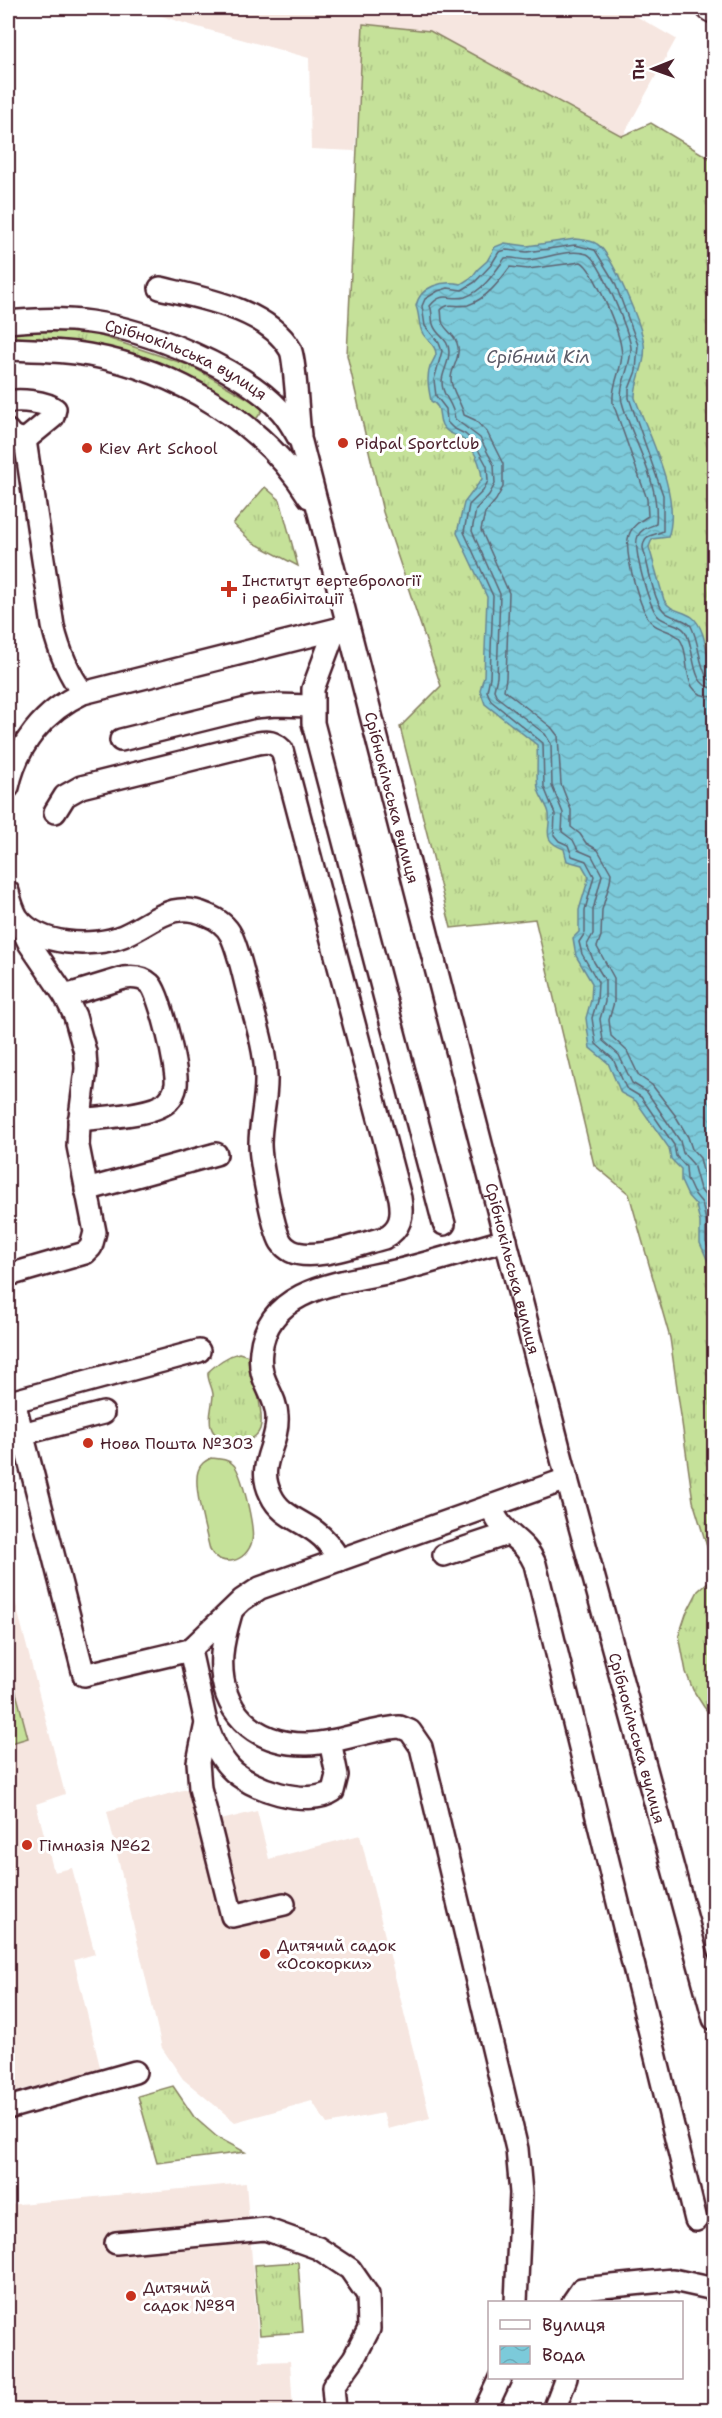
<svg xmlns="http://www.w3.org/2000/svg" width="722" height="2418" font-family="'Shantell Sans',sans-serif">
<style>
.built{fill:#f6e6e0}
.grass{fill:url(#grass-tufts);stroke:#888062;stroke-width:1.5}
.pitch{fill:#c5e199;stroke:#888062;stroke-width:1.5}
.water{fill:url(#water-waves);stroke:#688694;stroke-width:1.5}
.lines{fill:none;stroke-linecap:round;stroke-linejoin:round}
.shore{stroke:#5e6371;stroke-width:1.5}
.minor-casing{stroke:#4a1f2b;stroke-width:26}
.major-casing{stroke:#4a1f2b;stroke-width:30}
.minor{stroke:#fff;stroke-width:21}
.major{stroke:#fff;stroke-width:26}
.poi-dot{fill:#c8321e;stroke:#fff;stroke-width:2}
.labels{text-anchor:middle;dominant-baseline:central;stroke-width:6;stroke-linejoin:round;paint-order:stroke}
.street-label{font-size:16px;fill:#4a1f2b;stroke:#fff}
.poi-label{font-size:16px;fill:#4a1f2b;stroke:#fff;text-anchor:start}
.water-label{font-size:18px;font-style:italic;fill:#5c5b68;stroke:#fff}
</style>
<defs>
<pattern id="grass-tufts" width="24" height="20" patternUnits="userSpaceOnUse" patternTransform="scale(1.5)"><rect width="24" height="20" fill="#c5e199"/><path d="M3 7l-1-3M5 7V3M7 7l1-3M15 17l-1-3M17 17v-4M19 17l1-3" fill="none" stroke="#abc184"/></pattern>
<pattern id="water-waves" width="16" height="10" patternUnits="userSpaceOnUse" patternTransform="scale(1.5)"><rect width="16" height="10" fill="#7ccada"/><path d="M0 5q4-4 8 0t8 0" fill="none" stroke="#6dadbb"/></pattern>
</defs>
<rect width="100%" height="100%" fill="#fff"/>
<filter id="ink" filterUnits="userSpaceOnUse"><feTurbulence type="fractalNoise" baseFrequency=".0167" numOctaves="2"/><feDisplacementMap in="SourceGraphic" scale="12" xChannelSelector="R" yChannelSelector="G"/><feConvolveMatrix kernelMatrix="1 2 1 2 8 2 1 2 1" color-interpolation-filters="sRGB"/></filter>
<g filter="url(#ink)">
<path class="built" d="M136 8H622L676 39 623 136 430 31 364 24 355 151 311 149 309 58 187 24Z
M8 1574 65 1794 36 1804 54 1872 72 1868 95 1954 74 1960 101 2071 8 2093Z
M190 1788 201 1825 257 1811 269 1859 360 1835 430 2118 388 2129 383 2113 327 2124 312 2101 235 2122 183 2079 162 2048 107 1811Z
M246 2183 260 2362 290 2361 293 2410H180L179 2408 129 2410H13L8 2364V2205Z"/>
<path class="grass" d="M363 24 430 31 622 136 651 123 714 161V1719L704 1707 693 1690 686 1672 679 1635 686 1614 698 1591 709 1581 713 1566 693 1501 670 1338 629 1194 594 1165 535 919 451 928 400 727 441 686 383 512 347 355Z
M77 328 191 366 264 408 255 421 73 346 8 338V330Z
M265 487 280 500 298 566 252 542 233 524Z
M239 1353 249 1356C253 1370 265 1417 260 1429 253 1448 217 1446 211 1427 208 1416 213 1405 213 1394 212 1386 207 1380 208 1372 218 1363 226 1356 239 1353Z
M173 2086 194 2117 217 2137 245 2152 157 2163 138 2096Z
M298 2262 303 2332 260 2335 254 2265Z"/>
<path class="pitch" d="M211 1458C220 1459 231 1459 236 1468 243 1480 255 1528 252 1541 247 1562 221 1569 210 1550 206 1532 193 1487 198 1471 200 1464 205 1461 211 1458Z
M8 1662 28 1738 8 1744Z"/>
<path class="water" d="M575 239C582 240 591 240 597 244 611 252 642 326 644 344 647 364 634 382 635 398 649 435 682 498 668 537L652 539 649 547 664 600C671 612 682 610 692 617 707 628 707 663 714 680V1275L700 1243V1222L696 1205 688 1196 681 1181V1169L671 1159 669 1148 636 1101 621 1093 608 1063 590 1048 586 1018 591 1000 592 983 576 956 573 938 579 932V910L589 877 582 865 567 861 564 849C540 840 551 831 549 814 548 805 539 797 538 788 536 778 538 756 537 745L485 704 480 690 484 676 487 597 457 533 464 503 482 479C481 464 474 447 461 438 454 434 446 433 442 425 437 415 443 407 431 401 429 390 426 378 430 367 432 362 435 359 436 354 436 345 427 341 423 334 418 325 420 316 416 306 420 286 443 280 461 284L472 277 478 269 487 261 495 247 505 243 527 246Z"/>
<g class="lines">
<path class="shore" d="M714 681 708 679C698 664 700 643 691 626 685 617 670 619 663 610 653 599 648 564 643 548 644 532 653 537 663 531V495L629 398V389L636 371 638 345 615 283 595 250 575 245 527 252 506 250 499 252 491 265 475 282 462 290 448 288 438 291 425 299 422 306 425 326 439 343 442 351 434 380 436 396 446 409 447 422 453 428 465 434 474 442 487 466 488 481 483 491 469 505 464 532 493 596 490 677 487 691 491 701 543 743 544 787 555 814 554 835 559 841 568 845 572 856 586 861 594 876 585 910V933L579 942 582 954 598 982 597 1001 592 1018 596 1044 613 1059 626 1088 641 1097 674 1145 676 1156 686 1167 687 1179 693 1192 702 1203 706 1221V1242L714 1262
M714 688C689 687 696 647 685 631 679 622 664 624 657 615 649 605 632 548 638 536 642 528 649 527 656 524 660 480 633 443 622 402 618 385 631 368 631 348 630 334 600 259 587 254 569 248 546 259 528 260 520 260 513 257 505 258 495 272 483 291 465 297 451 301 443 290 430 306 433 312 431 318 433 324 436 336 449 338 449 352 449 366 439 375 443 389 446 400 453 403 455 419L480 438 494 465 495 484 489 495 476 509 472 531 500 594 497 677 494 690 497 697 545 734 551 744 552 786 563 813 562 832 573 840 578 850 592 856 602 875 593 910V934L587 945 594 962 605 980V1002L600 1019 603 1041 619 1055 632 1083 647 1092 680 1141 683 1153 693 1164 700 1189 709 1201 714 1243
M714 697C675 696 695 653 677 636 670 630 659 630 652 623 640 611 623 551 629 535 632 526 640 521 648 516L647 499 613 403C611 382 625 367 621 347 619 332 594 268 581 262L528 269 510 267C499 282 486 299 468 305 458 308 448 301 441 310 442 314 441 320 443 324 448 333 456 335 458 347 460 360 451 368 451 379 451 391 462 403 464 415L475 420 487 432 503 464V487L496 500 485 513 481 530 509 593 506 678 504 690 551 727 558 736 561 784 571 810V827L580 834 586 843 598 850 611 873 610 882 602 910 601 936 597 947 614 978V1002L609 1020 611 1036 627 1051 639 1076 652 1085 675 1115 688 1137 692 1149 700 1158 704 1175 714 1192"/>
<g class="minor-casing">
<g id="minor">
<path d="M160 288C201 298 267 309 290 349 295 357 298 421 300 435"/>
<path id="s1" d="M8 322C35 319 63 318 90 322 147 330 242 368 281 411 289 420 295 431 301 442L567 1479 714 2019"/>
<path d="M8 349C35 350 62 350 89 355 175 370 263 422 309 497"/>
<path d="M8 402C19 399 46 402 55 409L53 417 25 440"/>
<path d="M8 431 12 436 25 440"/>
<path d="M25 440 53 626C59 651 67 672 83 693"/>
<path d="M335 630 313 689V723L444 1224"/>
<path d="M121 740 254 707 276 705 311 706"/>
<path d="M8 787C17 745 44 711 83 693L345 627"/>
<path d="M8 892C10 900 13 910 17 917 38 946 93 948 123 936 154 923 171 899 207 915 217 919 226 925 231 935 239 952 243 973 248 992 255 1019 265 1047 266 1076 267 1099 260 1121 260 1144 260 1160 273 1229 281 1242 283 1245 287 1249 291 1251 312 1262 360 1244 384 1238 401 1229 403 1216 400 1198L282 750C274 742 268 741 258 743L81 787 65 796 55 812"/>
<path d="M65 996 124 978C132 977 143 977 150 984 160 993 178 1070 176 1085 175 1091 172 1097 168 1101 153 1116 101 1117 79 1120"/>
<path d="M86 1190 216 1154"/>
<path d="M16 1273 85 1253 91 1247 95 1232 78 1146 79 1125 86 1069 85 1052 75 1016 65 996 29 943 18 920"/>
<path d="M22 1434 103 1413"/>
<path d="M491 1506C502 1538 523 1536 535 1564L696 2220"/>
<path d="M444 1555 507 1534"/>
<path d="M339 1560C333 1549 326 1539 316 1532 300 1520 280 1515 271 1495 255 1464 279 1446 277 1416 276 1393 257 1381 261 1351 268 1284 351 1282 400 1270 436 1261 471 1250 506 1240"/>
<path d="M231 1613C227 1627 223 1640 222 1654 218 1710 253 1745 308 1744 339 1743 369 1729 400 1727L410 1731 421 1747 517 2149 521 2193 516 2302"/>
<path d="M190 1650 84 1675 14 1401 199 1351"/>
<path d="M206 1723C212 1740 218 1755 230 1768 249 1789 308 1808 333 1791L337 1775 330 1741"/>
<path d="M284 1904 232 1916 200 1788 198 1762 206 1723 190 1650 242 1600 260 1588 567 1479"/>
<path d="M8 2108 135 2072"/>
<path d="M116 2243 265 2229 318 2248 350 2269 368 2295 369 2329 354 2358 333 2387 335 2410"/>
<path d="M573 2302 582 2289 673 2280 714 2289"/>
<path d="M485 2410 500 2378"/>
<path d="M554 2410 566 2378"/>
</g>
</g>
<g class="major-casing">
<path id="major" d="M710 8 714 10"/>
</g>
<use href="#minor" class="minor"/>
<use href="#major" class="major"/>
</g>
</g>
<g class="poi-dot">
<circle cx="343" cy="443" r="6"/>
<circle cx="87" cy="448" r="6"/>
<path d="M226 580h6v6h6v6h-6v6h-6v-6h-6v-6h6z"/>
<circle cx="88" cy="1443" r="6"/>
<circle cx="27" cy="1845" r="6"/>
<circle cx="265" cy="1954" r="6"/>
<circle cx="131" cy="2296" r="6"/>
</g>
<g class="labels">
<g class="street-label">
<text stroke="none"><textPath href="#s1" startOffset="186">Срібнокільська вулиця</textPath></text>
<text stroke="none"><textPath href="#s1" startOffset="700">Срібнокільська вулиця</textPath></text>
<text stroke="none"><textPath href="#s1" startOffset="1186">Срібнокільська вулиця</textPath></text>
<text stroke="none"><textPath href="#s1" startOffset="1672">Срібнокільська вулиця</textPath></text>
</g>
<g class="poi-label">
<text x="355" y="443">Pidpal Sportclub</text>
<text x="99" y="448">Kiev Art School</text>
<text x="242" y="580">Інститут вертебрології<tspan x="242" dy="18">і реабілітації</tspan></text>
<text x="100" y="1443">Нова Пошта №303</text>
<text x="39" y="1845">Гімназія №62</text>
<text x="277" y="1945">Дитячий садок<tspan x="277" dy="18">«Осокорки»</tspan></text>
<text x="143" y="2287">Дитячий<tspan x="143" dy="18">садок №89</tspan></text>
</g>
<g class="water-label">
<text x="538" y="357">Срібний Кіл</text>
</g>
</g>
<rect width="722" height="2418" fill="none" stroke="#fff" stroke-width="30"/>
<rect x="15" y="15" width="692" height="2388" fill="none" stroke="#4a1f2b" stroke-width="2" filter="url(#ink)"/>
<rect x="488" y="2301" width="195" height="78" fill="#ffffff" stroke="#b7a5aa" stroke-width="1.5"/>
<rect x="500" y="2320" width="30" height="9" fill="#ffffff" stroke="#b7a5aa" stroke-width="1.5"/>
<text x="542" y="2331" font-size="18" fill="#4a1f2b">Вулиця</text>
<rect x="500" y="2346" width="30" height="18" fill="url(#water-waves)" stroke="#b7a5aa" stroke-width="1.5"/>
<text x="542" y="2361" font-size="18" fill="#4a1f2b">Вода</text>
<g transform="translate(653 69) rotate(269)" stroke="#ffffff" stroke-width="4.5" paint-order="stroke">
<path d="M0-4.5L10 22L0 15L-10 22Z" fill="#4a1f2b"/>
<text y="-9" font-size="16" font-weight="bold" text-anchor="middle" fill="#4a1f2b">Пн</text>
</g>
</svg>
